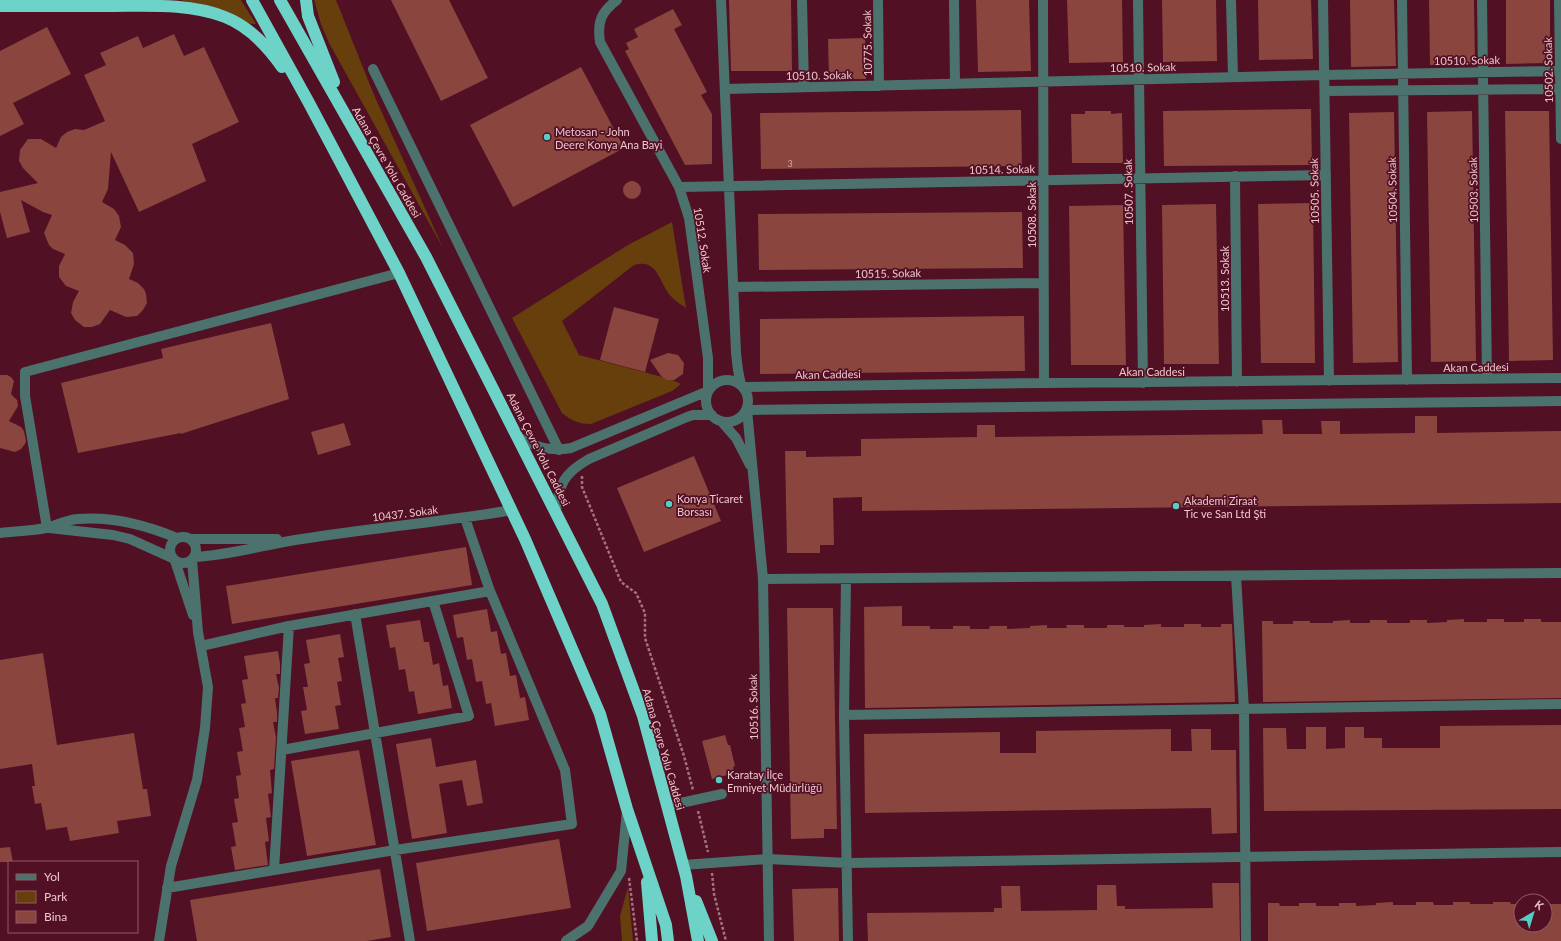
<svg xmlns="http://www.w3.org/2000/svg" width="1561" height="941" font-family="Lato,sans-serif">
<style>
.green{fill:#663f0c}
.building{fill:#8a453e}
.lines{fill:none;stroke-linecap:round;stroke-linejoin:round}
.path{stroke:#a7727f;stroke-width:2.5;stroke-dasharray:3 2;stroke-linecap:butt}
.minor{stroke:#4c726d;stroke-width:10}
.highway{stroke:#6dd2c8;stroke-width:12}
.poi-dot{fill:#56cec3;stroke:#511024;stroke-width:1.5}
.labels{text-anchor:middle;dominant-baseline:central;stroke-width:3.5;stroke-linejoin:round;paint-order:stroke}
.number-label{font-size:9px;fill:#d6a6a9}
.street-label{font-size:11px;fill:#f0c6cd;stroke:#511024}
.poi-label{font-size:11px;fill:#f0c6cd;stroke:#511024;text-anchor:start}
</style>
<rect width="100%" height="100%" fill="#511024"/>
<path class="green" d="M180 0H241L256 24C247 25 239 17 231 13 213 5 198 4 180 0Z
M314 0H336L374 95 443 248 329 43 321 24Z
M672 222 686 308C680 304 674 300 669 294 659 281 657 258 634 265L562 321 579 355 670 379 681 384 672 391 591 424C579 424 572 421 562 413L512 318 628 245Z
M628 887 633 941H622L620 916Z"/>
<path class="building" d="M391 0H449L488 78 441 101Z
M729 0H791L792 71H731Z
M976 0H1029L1031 71 978 72Z
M1067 0H1122L1123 62 1069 63Z
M1162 0H1216L1217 61 1163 62Z
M1258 0H1311L1313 59 1259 60Z
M1350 0H1394L1396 66 1351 67Z
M1429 0H1474L1475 64 1430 65Z
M1506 0H1550V63L1506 64Z
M673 9 682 25 674 29 707 92 701 95 712 114V164L685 165 625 51 629 49 626 43 638 37 634 29Z
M47 27 71 74 13 103 24 124 0 136V51Z
M174 34 184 56 204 47 239 122 192 144 206 181 139 212 111 152 108 189 102 202 114 209 119 216 121 227 115 240 125 245 133 253 134 264 129 279 138 283 144 289 146 294 147 303 143 310 137 316 126 317 110 310 100 324 92 327H84L75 320 71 313 73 302 79 291 66 286 59 277V266L65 254 53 249 49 245 44 233 52 215 43 212 21 200 30 232 7 238 0 212V192L38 183 23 168 19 161 20 150 28 139H41L56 148 61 137 67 132 75 129 84 130 105 121 84 75 106 65 100 53 138 36 143 48Z
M865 38 866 79H829L828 39Z
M581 67 624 148 513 207 470 125Z
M1311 109 1312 165 1164 166 1163 111Z
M1021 110 1022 166 761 169 760 113Z
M1085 111H1111V114L1122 113 1123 163H1072L1071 114H1085Z
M1472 111 1476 361 1431 362 1427 112Z
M1505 111H1549L1553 360 1509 361Z
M1394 112 1398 362 1353 363 1349 113Z
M623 190a9 9 0 1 1 18 0a9 9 0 1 1-18 0Z
M1313 203 1315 363H1261L1258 204Z
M1216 204 1219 364H1164L1162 205Z
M1123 205 1126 365H1071L1069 206Z
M1022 212 1023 268 759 270 758 214Z
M614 307 659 319 645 372 600 360Z
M1024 316 1025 371 760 374V319Z
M271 323 289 399 181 434V433L78 453 61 383 163 358 161 349Z
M668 353 678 355 684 363 683 374 674 380H667L661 376 650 360Z
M0 375H7L11 377 14 381 11 394 17 400 18 406 9 421 21 427 24 431 26 441 25 444 21 449 15 452 0 448Z
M1415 416H1437V433L1561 431V503L862 511V497L833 498 834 545H820V553H787L785 451H806V457L861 456V439L977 437V425H995V437L1263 434 1262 420H1282L1283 434H1322L1321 421H1340V434L1415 433Z
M344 423 351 445 318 455 311 432Z
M694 456 721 521 644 552 617 488Z
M466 547 472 585 232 624 226 586Z
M902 606V626H930V629H953V626H970V629H989L990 626H1007V629L1030 628V626L1047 625V628H1067L1066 625H1084V628H1107V625H1124V627H1144V625L1161 624V627H1184V624H1201V627H1221V624H1232L1235 702 865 708 864 607Z
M787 608H833L837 829H824V838L791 839Z
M487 609 491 632 497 631 501 654 506 653 510 676 516 675 520 698 525 697 529 720 495 726 491 703 486 704 482 681 476 682 472 659 467 660 463 637 457 638 453 615Z
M1464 619V622H1487V619H1504V622H1524V619H1541V622H1561V698L1263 702 1262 621H1273V624H1293V621H1310V623H1333V621L1350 620V623H1370V620H1387V623H1410V620H1427V623L1447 622V620Z
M420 620 424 642H429L433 665 439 663 443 686 448 685 452 708 418 714 414 691 409 692 405 669 399 670 395 647 390 648 386 625Z
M340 634 344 657 338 658 342 681 337 682 341 705 335 706 339 729 305 734 301 711 307 710 303 687H308L304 664 310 663 306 640Z
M278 651 280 664V674H276L279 688 278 698H275L277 713V722H273L276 737 274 769 270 770 272 793 268 794 271 817 266 818 269 841 265 842 268 865 235 870 231 847 236 846 232 823 238 822 234 799 239 798 236 776 241 775 237 752 243 751 239 728 245 727 241 704 246 703 242 680 248 679 244 656Z
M43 653 57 745 134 733 143 789H147L151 816 117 821 119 833 70 841 67 827 46 830 41 803 35 804 32 786H35L32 764 0 769V660Z
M1561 725V809L1264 811 1263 728H1286L1287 749H1306V727H1326V749L1345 748V727H1364V738H1382V748H1440V726Z
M1171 729V751H1192L1191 729H1211V750H1236L1237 833 1212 834 1211 808 865 813 864 734 1000 732V753H1036V731Z
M725 735 728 745H730L735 766 733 767 735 773 712 779 702 741Z
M431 738 436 767 476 760 483 803 467 806 462 780 439 784 447 833 412 839 396 744Z
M359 750 376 845 307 856 291 761Z
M559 839 571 908 427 931 416 863Z
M10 847 13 862H0V848Z
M380 869 391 937 367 941H197L190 900Z
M1212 883H1239L1240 941H868L867 913 994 912V908H1002L1001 886H1020L1021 911 1097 910V885H1116L1117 906H1125V909L1213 908Z
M838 888 839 941H794L792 889Z
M1393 902V905H1416V902H1433L1434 905H1453V902H1470V904H1493V902H1510L1511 904H1521V925H1545V904H1561V941H1268V903H1279L1280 906H1299V903H1316V906H1339V903H1356V906L1376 905V903Z"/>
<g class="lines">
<path class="path" d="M582 476V487L621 582 636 593 645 613V638L684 756 693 790
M698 811 708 852
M712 873 714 894 726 941
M629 878 637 941"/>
<path class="minor" d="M721 0 736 353 738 370 741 385
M802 0 804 87
M878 0 879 86
M954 0 955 84
M1043 0 1044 383
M1138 0 1143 383
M1231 0 1233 77
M1323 0 1329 381
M1402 0 1407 380
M1482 0 1487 379
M1559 0 1561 139
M373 69 559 450
M726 89 1324 75 1561 71
M1325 91 1561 89
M1235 176 1237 382
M679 187 1326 175
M733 287 1043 283
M706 401a21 21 0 1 1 42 0a21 21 0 1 1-42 0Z
M744 387 1044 383 1561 378
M721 421 736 438 750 465
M518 437C535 447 551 452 571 448L708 391V358L689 218 679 187 600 42C597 22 601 12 617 0
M556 511C559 484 564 473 589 459L687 417 693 415H712
M47 528 25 396V372L399 273
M49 528 113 535 130 539 172 558
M0 533C15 531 31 531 46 528 57 525 66 520 78 519 112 516 146 525 177 538
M170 550a13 13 0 1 1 26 0a13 13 0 1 1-26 0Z
M190 539H277
M194 557C231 555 266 544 302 539 372 528 442 522 512 510
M175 561 193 615
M1236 576 1244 709 1246 941
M763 579 1561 573
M846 579 844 715 848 941
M355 614 410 941
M201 646 289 626 490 591 465 518
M844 715 1561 704
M282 750 469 716 433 601
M667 806 722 794
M683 865 768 859 848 863 1561 852
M274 870 289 626
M167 888 395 850 572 824 565 770 490 591
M159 941 171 866 197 780 205 728 208 687 198 632 192 560
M566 941 588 926 621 871 627 811
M769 941 763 579 747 410 1561 401"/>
<path class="highway" d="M252 0 309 103 399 273 525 539 600 714 627 809 666 925 668 941
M280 0 426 257 602 604 643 716 686 876 698 941
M306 0 308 16 334 82
M0 6C37 6 73 6 110 6 148 6 189 3 225 17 248 26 268 47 282 67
M647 882 652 941
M696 901 712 941"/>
</g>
<g class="poi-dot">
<circle cx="547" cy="137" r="4"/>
<circle cx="669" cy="504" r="4"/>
<circle cx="1176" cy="506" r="4"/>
<circle cx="719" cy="780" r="4"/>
</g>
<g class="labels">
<g class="number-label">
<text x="790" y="163">3</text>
</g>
<g class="street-label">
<text transform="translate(867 43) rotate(-91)">10775. Sokak</text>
<text transform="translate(1467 60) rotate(-1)">10510. Sokak</text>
<text transform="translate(1143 67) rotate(-1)">10510. Sokak</text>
<text transform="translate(1548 70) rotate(-91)">10502. Sokak</text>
<text transform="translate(819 75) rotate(-1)">10510. Sokak</text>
<text transform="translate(387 162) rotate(60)">Adana Çevre Yolu Caddesi</text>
<text transform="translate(1002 169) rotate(-1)">10514. Sokak</text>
<text transform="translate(1392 190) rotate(-91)">10504. Sokak</text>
<text transform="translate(1473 190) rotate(-91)">10503. Sokak</text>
<text transform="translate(1314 191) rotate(-91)">10505. Sokak</text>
<text transform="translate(1128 192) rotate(-91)">10507. Sokak</text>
<text transform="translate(1031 215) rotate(-90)">10508. Sokak</text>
<text transform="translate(703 240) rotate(81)">10512. Sokak</text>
<text transform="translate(888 273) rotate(-1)">10515. Sokak</text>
<text transform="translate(1224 279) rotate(-90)">10513. Sokak</text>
<text transform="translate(1476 367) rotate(-1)">Akan Caddesi</text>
<text x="1152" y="371">Akan Caddesi</text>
<text transform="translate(828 374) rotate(-1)">Akan Caddesi</text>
<text transform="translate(539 449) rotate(63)">Adana Çevre Yolu Caddesi</text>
<text transform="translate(405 513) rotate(-7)">10437. Sokak</text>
<text transform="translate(753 707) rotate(-91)">10516. Sokak</text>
<text transform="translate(664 749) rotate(74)">Adana Çevre Yolu Caddesi</text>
</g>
<g class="poi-label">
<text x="555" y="131">Metosan - John<tspan x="555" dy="13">Deere Konya Ana Bayi</tspan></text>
<text x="677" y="498">Konya Ticaret<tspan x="677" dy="13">Borsası</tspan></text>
<text x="1184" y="500">Akademi Ziraat<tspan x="1184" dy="13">Tic ve San Ltd Şti</tspan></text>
<text x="727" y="774">Karatay İlçe<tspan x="727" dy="13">Emniyet Müdürlüğü</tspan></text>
</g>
</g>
<rect x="8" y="861" width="130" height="72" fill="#511024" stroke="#915968"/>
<rect x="16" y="874" width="20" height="6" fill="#4c726d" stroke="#915968"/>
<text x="44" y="881" font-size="12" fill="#f0c6cd">Yol</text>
<rect x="16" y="891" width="20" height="12" fill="#663f0c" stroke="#915968"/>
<text x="44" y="901" font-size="12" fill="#f0c6cd">Park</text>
<rect x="16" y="911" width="20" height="12" fill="#8a453e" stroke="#915968"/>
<text x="44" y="921" font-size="12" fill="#f0c6cd">Bina</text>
<g transform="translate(1533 913) rotate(38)"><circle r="19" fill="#511024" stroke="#915968"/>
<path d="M0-3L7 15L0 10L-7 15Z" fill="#56cec3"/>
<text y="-6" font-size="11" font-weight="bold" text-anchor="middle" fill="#f0c6cd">K</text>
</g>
</svg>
